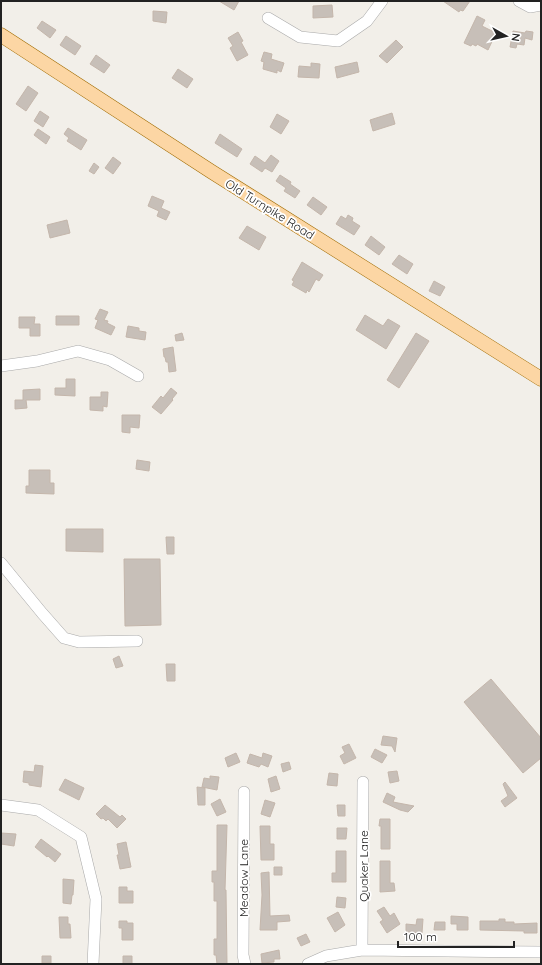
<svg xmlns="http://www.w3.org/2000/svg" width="542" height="965" font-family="Quicksand,sans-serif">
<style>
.building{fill:#c7bfb8;stroke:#c4b6ab}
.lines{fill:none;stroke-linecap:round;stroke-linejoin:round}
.minor-casing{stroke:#a9a9a9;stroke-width:12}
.major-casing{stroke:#a06b00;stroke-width:15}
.minor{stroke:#fff;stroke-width:11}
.major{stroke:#fcd6a4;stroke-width:14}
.labels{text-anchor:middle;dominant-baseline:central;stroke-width:3.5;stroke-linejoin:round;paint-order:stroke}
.street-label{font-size:12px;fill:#222;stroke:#fff}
</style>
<rect width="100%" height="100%" fill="#f2efe9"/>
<path class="building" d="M219 1H239L234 10Z
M443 1H470L463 11 460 10 459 12Z
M332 5 333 17 313 18V6Z
M153 11 167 12 166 23 153 21Z
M477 16 485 20 482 26 496 33 488 50 477 44 476 46 472 44 471 46 464 43Z
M42 21 56 30 50 38 37 28Z
M513 31 525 33 526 31 533 32 532 40 525 38 524 45 517 44 516 48 510 47Z
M238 32 243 41 241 42 248 55 237 61 230 48 233 46 228 38Z
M66 36 81 46 75 55 60 45Z
M396 40 403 47 387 63 379 56Z
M264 52 272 54 271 59 284 63 281 72 277 70V73L263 69 264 62 261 61Z
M96 55 110 65 104 73 90 64Z
M357 62 359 72 337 78 335 67Z
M311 63 320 64 319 78 298 77 299 66 311 67Z
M178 69 193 79 187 88 172 78Z
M28 86 38 93 26 111 16 104Z
M40 111 49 117 43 127 34 121Z
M392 113 395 124 373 131 370 120Z
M277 114 289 121 281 134 270 127Z
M68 128 87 140 81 150 67 141 69 138 64 134Z
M38 129 50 137 46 144 34 135Z
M220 134 242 149 237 157 215 143Z
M271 155 279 161 272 172 265 168 262 172 250 164 255 156 265 163Z
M113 157 121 163 113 174 105 168Z
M94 163 99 167 94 174 89 171Z
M280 175 291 182 290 184 300 191 295 198 284 191 286 188 276 181Z
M152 196 164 201 161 208 170 212 166 220 157 216 159 211 148 206Z
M313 197 327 207 321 215 307 205Z
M348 215 353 218 352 221 360 226 354 235 336 224 341 216 346 219Z
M67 220 70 233 50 238 47 225Z
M247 226 266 237 259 250 239 238Z
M371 236 385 247 379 255 365 245Z
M399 255 413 264 407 274 392 264Z
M302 262 323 275 319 281 316 279 309 292 307 290 306 293 292 285 294 281 292 280Z
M434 281 445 287 440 296 429 291Z
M100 309 108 312 104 320 108 321 107 323 115 327 111 335 95 328 98 320 95 319Z
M365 315 383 326 388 319 400 326 386 349 356 330Z
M56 316H79V325H56Z
M19 317H35L34 324H40V336H30V328H19Z
M128 326 139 328V331L146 332 145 340 126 337Z
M182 333 184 340 176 341 175 335Z
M416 333 429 341 399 388 387 380Z
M173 347 176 371 169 372 168 362H166L165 357H164L163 349Z
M66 379H75V396L55 395V388H66Z
M171 388 177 393 172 399 173 400 161 414 152 407 161 396 163 398Z
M40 389V400H26L27 408 15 409V400H23V390Z
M101 392H108L107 407 103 406V411L90 410V397H101Z
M122 415H140L139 428 130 427V433L122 432Z
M137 460 150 462 149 471 136 469Z
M29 470H50V483H54V494L26 493V486H29Z
M66 529H103V552L66 551Z
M166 537H174V554H167Z
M124 559H160L161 625 125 626Z
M119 656 123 666 116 668 113 659Z
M166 664H175V681H167Z
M491 679 541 738V758L523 773 464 702Z
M383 736 397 738 395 752 392 746 381 745Z
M349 744 356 758 344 764 340 756 345 753 342 747Z
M375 749 387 755 382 763 371 757Z
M236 753 240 762 228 767 225 758Z
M263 753 272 756 268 767 261 764 259 767 247 763 250 754 262 758Z
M289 762 291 769 283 772 281 764Z
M35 765 43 766 41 787 29 785V783L23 782 24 771 34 772Z
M397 771 399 781 390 783 388 772Z
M329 773 338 774 337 786 327 785Z
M210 776 219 777 217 790 202 787 204 778 210 779Z
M276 776 280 789 271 792 268 779Z
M65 779 84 788 79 800 59 790Z
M505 782 517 798 505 807 501 801 508 796 503 784Z
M197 787 205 788V805H198Z
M387 793 395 797 393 802 414 806 408 812 400 810 383 802Z
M220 799 226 812 217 816 211 804Z
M265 800 275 803 270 817 261 814Z
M105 805 120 817 122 815 126 819 117 828 108 819 106 821 103 818 101 819 96 814Z
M337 805H345V816H338Z
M380 819H390V849H381V826H379Z
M217 825H227L225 890H226L227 964H217L216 955H214V939H217V901H214V882H212V871H217Z
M260 826H270V844H274V860H261Z
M337 828H347L346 839H337Z
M1 833 16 834 14 846 1 844Z
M41 839 61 854 55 862 48 856 47 857 35 847Z
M126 842 131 867 120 869 117 855H119L117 844Z
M336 851H346V882H332V873H336Z
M380 861H390V883H394L395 891 380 892Z
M274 867H282V875H274Z
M269 872 270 916 289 915 290 921 277 922V930H260L262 895 261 873Z
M63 879 74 880 73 895H72L71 904 63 903Z
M119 887H127V891H133V903H119Z
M337 897 346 898 345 908 336 907Z
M384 907 390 916 394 913 400 924 387 933 380 922 383 920 377 911Z
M338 912 345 925 335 932 327 918Z
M451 916 468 917V930H457V924H451Z
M59 917H68V924H70L71 938H60Z
M417 919H423L422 933 406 932V924L416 925Z
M499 919H505V922H514V924L537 923V933H524V931L480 930V921H499Z
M119 921H127V923H133V940H122V928H119Z
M435 922H445V930H434Z
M306 934 310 942 301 946 297 938Z
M279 950 280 959H274V962L262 963 261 954Z
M42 956H51V963H42Z
M123 956H132V964H123Z"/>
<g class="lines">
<g class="minor-casing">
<path id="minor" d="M519 1 530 7 541 5
M268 18 300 37 338 41 367 21 382 1
M1 366 37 361 78 351 110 360 138 376
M1 563 42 613 64 638 79 642 137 641
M244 792 243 955 245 964
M1 805 38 810 81 837 96 899 93 964
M362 950 363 782
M308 964 326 956 362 950 541 952"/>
</g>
<g class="major-casing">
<path id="major" d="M1 35 212 172 541 379"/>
</g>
<use href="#minor" class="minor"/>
<use href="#major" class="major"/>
</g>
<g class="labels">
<g class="street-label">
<text transform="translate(270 209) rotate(32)">Old Turnpike Road</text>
<text transform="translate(363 866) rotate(-90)">Quaker Lane</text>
<text transform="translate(243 878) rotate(-90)">Meadow Lane</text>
</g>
</g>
<rect width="542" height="965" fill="none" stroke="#222222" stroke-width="4"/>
<g transform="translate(506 36) rotate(98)" stroke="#ffffff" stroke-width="3" paint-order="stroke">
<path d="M0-3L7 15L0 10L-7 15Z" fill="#222222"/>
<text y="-6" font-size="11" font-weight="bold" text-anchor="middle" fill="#222222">N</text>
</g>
<path d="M398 941v6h116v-6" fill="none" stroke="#222222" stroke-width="2"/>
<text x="404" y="941" font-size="12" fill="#222222" stroke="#ffffff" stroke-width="3" paint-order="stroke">100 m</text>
</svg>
